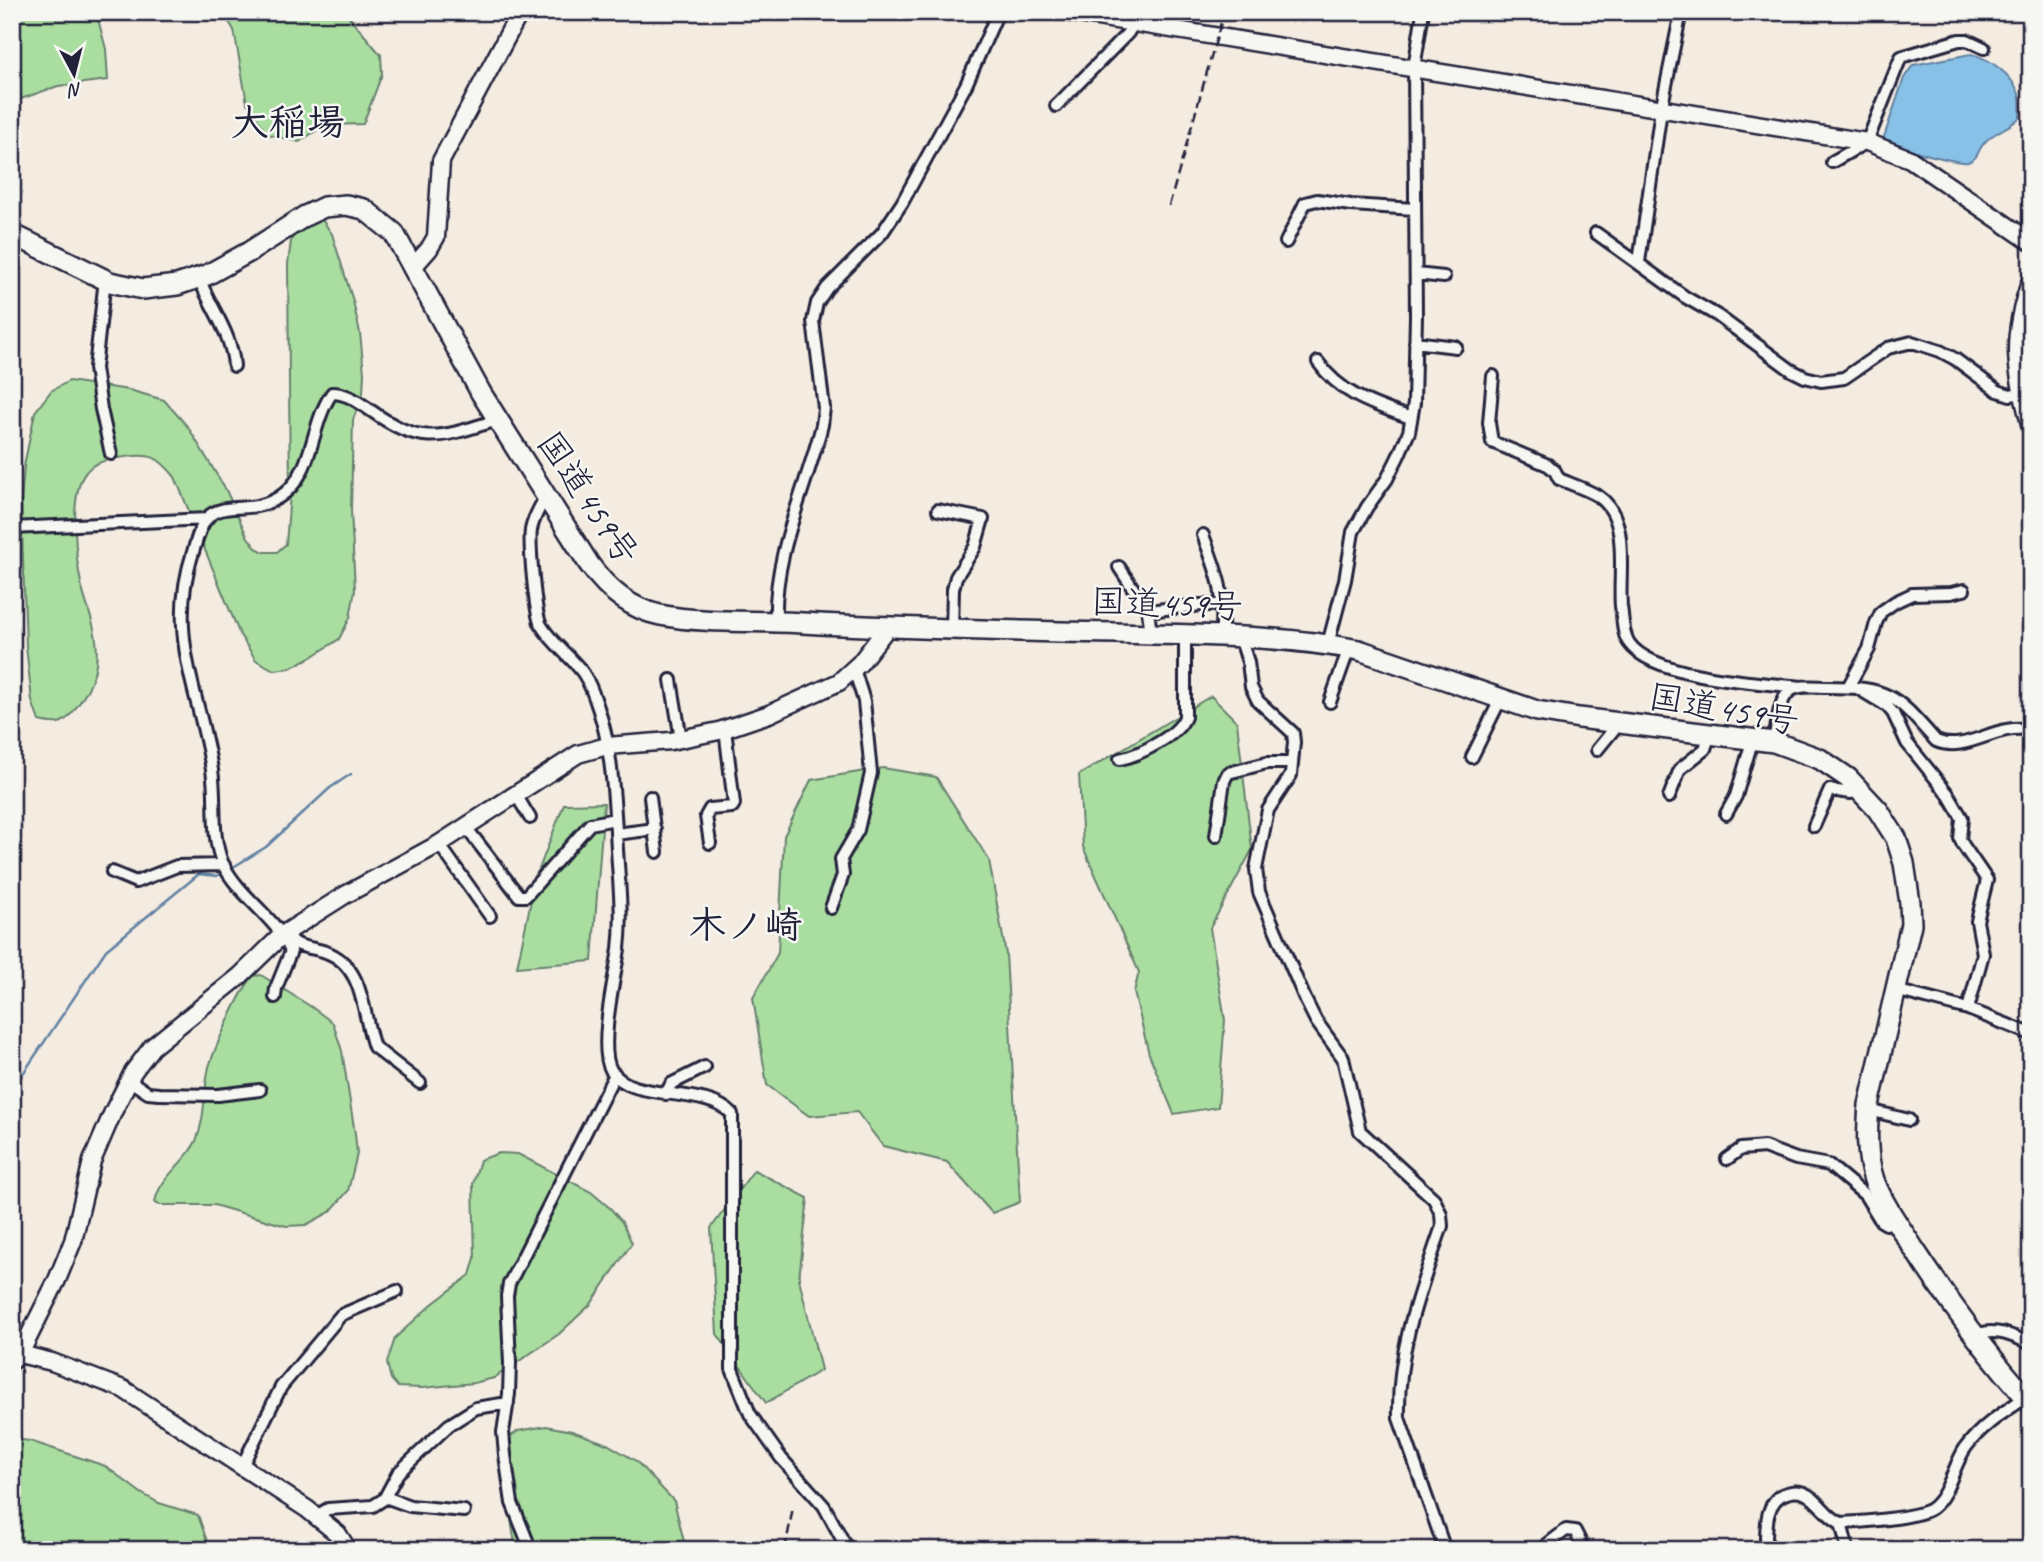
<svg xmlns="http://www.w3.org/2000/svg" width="2043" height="1562" font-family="Caveat,'Klee One',sans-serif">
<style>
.green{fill:#aadea0;stroke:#66806e;stroke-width:2}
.water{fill:#88c1e7;stroke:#5f81a2;stroke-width:2}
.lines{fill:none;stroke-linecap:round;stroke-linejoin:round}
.stream{stroke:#5f81a2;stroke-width:2.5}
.street-casing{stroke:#22223b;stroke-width:16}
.secondary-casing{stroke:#22223b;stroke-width:21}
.highway-casing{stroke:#22223b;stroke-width:24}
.street{stroke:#f6f6f2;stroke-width:10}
.secondary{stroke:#f6f6f2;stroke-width:16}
.highway{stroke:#f6f6f2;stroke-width:19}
.rail{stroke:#22223b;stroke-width:2.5;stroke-dasharray:10 5;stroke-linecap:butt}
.labels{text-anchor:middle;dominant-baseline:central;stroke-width:5;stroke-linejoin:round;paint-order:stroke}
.street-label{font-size:35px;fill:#22223b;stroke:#f6f6f2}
.quarter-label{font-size:38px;font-weight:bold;fill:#22223b;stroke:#f6f6f2}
</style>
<rect width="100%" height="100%" fill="#f4ebe1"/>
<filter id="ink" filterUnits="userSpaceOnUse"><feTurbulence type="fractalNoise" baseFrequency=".0143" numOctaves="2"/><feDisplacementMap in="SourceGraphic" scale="14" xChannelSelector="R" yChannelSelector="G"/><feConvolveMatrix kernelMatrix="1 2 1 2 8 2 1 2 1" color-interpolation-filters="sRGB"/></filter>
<g filter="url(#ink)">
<path class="green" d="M12 12H96L106 49 108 80 58 86 12 102Z
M223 12H345L381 55 382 74 363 124 325 125 299 142 267 134 247 103 234 30Z
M314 220 323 221 332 234 353 301 360 333 364 373 363 393 353 420 351 510 355 590 350 618 339 639 315 655 290 668 274 670 256 660 240 635 175 477C158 456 151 453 125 457 113 458 93 462 86 472 68 494 76 561 82 588 86 605 94 622 96 640 99 666 93 684 78 705 65 724 61 726 39 721L32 701 26 646 21 502 24 466 35 412 51 391 69 381 129 390 164 400 188 427 226 490 247 536 256 548 264 552H277L286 544 290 494 288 264 291 241 298 225Z
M1211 696 1237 722 1252 850 1210 928 1225 1020 1218 1107 1174 1114 1149 1054 1134 992 1139 972 1083 847 1079 775Z
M883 768 936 777 989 860 1006 954 1020 1202 992 1213 947 1162 883 1146 857 1112 809 1116 767 1085 753 998 778 953 784 836 811 780Z
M604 803 592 961 517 967 536 877 564 804Z
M261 975 313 1008 333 1023 342 1051 355 1134 357 1154 348 1191 330 1212 306 1225 286 1226 214 1205H160L155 1203C158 1178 186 1163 196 1141 206 1117 203 1092 209 1067 215 1047 240 992 253 976Z
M499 1153 518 1154 591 1192 611 1209 622 1222 632 1243 591 1304 559 1334 494 1378 474 1383 422 1388 398 1387 391 1379 387 1363 395 1338 431 1305 470 1275 475 1258 473 1184 480 1160Z
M754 1170 808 1198 799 1279 821 1370 766 1403 717 1334 711 1228Z
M546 1426 572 1431 607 1444 636 1461 674 1501 686 1550H516L502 1466V1443L518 1431Z
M12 1439 30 1441 105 1466 141 1493 159 1503 198 1515 210 1550H12Z"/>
<path class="water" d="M1971 54C1991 59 2012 75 2019 94 2022 101 2020 110 2020 117 2010 128 1995 131 1985 142 1978 149 1978 160 1968 162 1957 164 1894 146 1883 140L1904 78 1913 65Z"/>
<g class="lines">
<path class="stream" d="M230 869 266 847 330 788 351 774
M12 1090 106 950 199 874 217 876 224 872"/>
<g class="street-casing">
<path id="street" d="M1056 106 1128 33 1134 23
M1832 162 1867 142 1901 57 1959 40H1967L1984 48
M1596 233 1685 297 1718 316 1791 370 1805 377 1821 381 1844 378 1888 348 1912 342 1940 351 1955 359 1998 391 2010 395 2022 393
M1286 242 1305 203 1317 200 1351 205 1415 209
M1639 262 1661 110 1681 12
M1416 274 1444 277
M199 278C210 307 232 334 234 366
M105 279 95 368 101 409 111 454
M1415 342 1456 347
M1318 362C1341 395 1375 405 1411 418
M1493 376 1489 423 1492 442 1548 465 1555 471 1559 479C1571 484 1586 489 1598 496 1631 518 1618 572 1621 606 1623 618 1622 633 1629 643 1653 678 1761 683 1802 687
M546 496C540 507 533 518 531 530 529 543 535 615 541 625 553 645 571 656 583 673 594 689 605 728 608 748 614 781 615 815 617 849 619 883 623 915 619 949 615 976 598 1048 611 1070 630 1103 705 1085 732 1114V1369L750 1414 781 1458 824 1506 848 1550
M938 510 983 519 975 547 956 577 953 589 952 629
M12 528 207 519
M1203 535C1218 575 1226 593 1221 636
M1119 567 1148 611 1151 634
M1148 611 1201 605H1224
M776 621C773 555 806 489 822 425L824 408 813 321 817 303 827 288 882 233 902 203 966 85 998 12
M1240 637 1248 662 1251 687 1258 701 1293 733 1294 742 1291 775 1268 810 1256 869 1259 892 1306 1001 1316 1021 1343 1058 1360 1131 1434 1199 1441 1214 1442 1226C1420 1291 1397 1348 1399 1418L1445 1550
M1328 644 1345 580 1353 532 1367 507 1387 479 1398 457 1409 432 1414 403 1416 316 1414 68 1423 12
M671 680 681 739
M1848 687 1869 649 1876 623 1881 612 1895 602 1912 594 1951 593 1964 590
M1857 688 1887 706 1893 713 1907 743 1948 794 1962 818 1960 839 1963 845 1987 880 1977 921 1983 954 1968 1009
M1330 702 1349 648
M1774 742C1777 728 1778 700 1790 691 1800 684 1816 687 1827 687 1891 687 1896 696 1936 741 1967 754 1996 722 2031 730
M1597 750 1619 723
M1472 757 1501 698
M1120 759C1139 755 1178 736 1185 717V635
M515 793 530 818
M650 797 657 852
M1669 797 1680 769 1705 749 1710 734
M1726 814 1736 796 1753 738
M465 826 519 896H526L590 824 615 819
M1814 826 1830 790 1851 793 1860 789
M616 834 655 829
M1216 836 1224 781 1228 773 1267 763H1292
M710 843 706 816 710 809 732 807 734 804 725 729
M439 844 490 916
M112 872 136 882 177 866 224 865
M831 908 843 875 841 859 858 830 871 773 864 701 854 669
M287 935C298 950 310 946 326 952 365 966 362 1014 374 1047L420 1083
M1895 990 1968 1009 2031 1034
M275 997 276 988 291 951C276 917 239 897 223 864 210 835 217 800 212 770 199 690 166 635 193 552 197 540 199 528 207 518 218 505 242 509 257 506 267 504 278 499 286 492 314 468 311 423 332 393 347 393 358 402 370 410 422 447 440 438 497 420
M129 1080 148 1093 159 1094 218 1095 260 1090
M666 1094 671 1084 705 1067
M1869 1110 1909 1120
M1727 1159 1741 1149 1764 1147 1796 1159 1829 1165 1865 1195 1881 1221 1886 1224 1896 1221
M1976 1335C1994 1327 2014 1336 2031 1344
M242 1466 281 1387 341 1315 397 1291
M385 1497 410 1506 464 1511
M316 1516 328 1509 373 1506 384 1499 398 1473 449 1425 476 1408 508 1403
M1841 1523 1848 1550
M531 1550 512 1503 505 1455 503 1432 509 1394 510 1363 507 1296 509 1284 615 1074
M1540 1550 1566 1530 1575 1531 1580 1541V1550
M1766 1550C1766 1531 1764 1499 1787 1493 1796 1490 1805 1492 1812 1498 1822 1506 1829 1518 1841 1523 1860 1522 1919 1518 1932 1508 1950 1494 1953 1465 1966 1447 1983 1424 2006 1411 2029 1395"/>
</g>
<g class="secondary-casing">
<path id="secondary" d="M1066 12 1867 142 1910 159 2031 242
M414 266 429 249 436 237 441 161 520 12
M2031 280C2009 341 2016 368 2031 428
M20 1354 52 1362 123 1389 307 1509 338 1534 348 1550
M12 1361 20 1354 57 1280 73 1241 92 1161 113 1112 133 1072 152 1047 240 976 282 935 345 895 439 844 578 754 607 746 671 741 719 731 769 714 839 682 860 663 887 628"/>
</g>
<g class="highway-casing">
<path id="highway" d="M12 234 110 282 143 289 177 285 207 275 249 252 305 216 324 207 346 205 364 209 394 233 481 393 589 564C607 589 630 609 660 615 706 624 757 620 803 623 907 629 1011 631 1116 633 1197 635 1279 635 1359 650L1537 711 1579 718 1774 742 1820 759 1848 778 1878 810 1896 838 1904 863 1910 903 1911 924 1869 1105C1867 1130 1866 1156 1874 1180 1883 1204 1900 1227 1914 1249 1949 1302 1988 1356 2031 1403"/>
</g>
<use href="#street" class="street"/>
<use href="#secondary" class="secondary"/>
<use href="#highway" class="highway"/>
<path class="rail" d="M1169 206 1224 12
M785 1550 793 1507"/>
</g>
</g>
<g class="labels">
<g class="street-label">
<text transform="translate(588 498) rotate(56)">国道459号</text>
<text transform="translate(1167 604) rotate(2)">国道459号</text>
<text transform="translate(1724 709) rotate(10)">国道459号</text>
</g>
<g class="quarter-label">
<text x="288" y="122">大稲場</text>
<text x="745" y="925">木ノ崎</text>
</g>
</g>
<rect width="2043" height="1562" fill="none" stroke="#f6f6f2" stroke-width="42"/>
<rect x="21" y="21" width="2001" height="1520" fill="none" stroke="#22223b" stroke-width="2.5" filter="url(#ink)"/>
<g transform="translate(74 74) rotate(173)" stroke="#f6f6f2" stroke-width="5" paint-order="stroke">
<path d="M0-5L12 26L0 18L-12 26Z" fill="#22223b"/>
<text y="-10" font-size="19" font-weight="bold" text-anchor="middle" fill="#22223b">N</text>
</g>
</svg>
